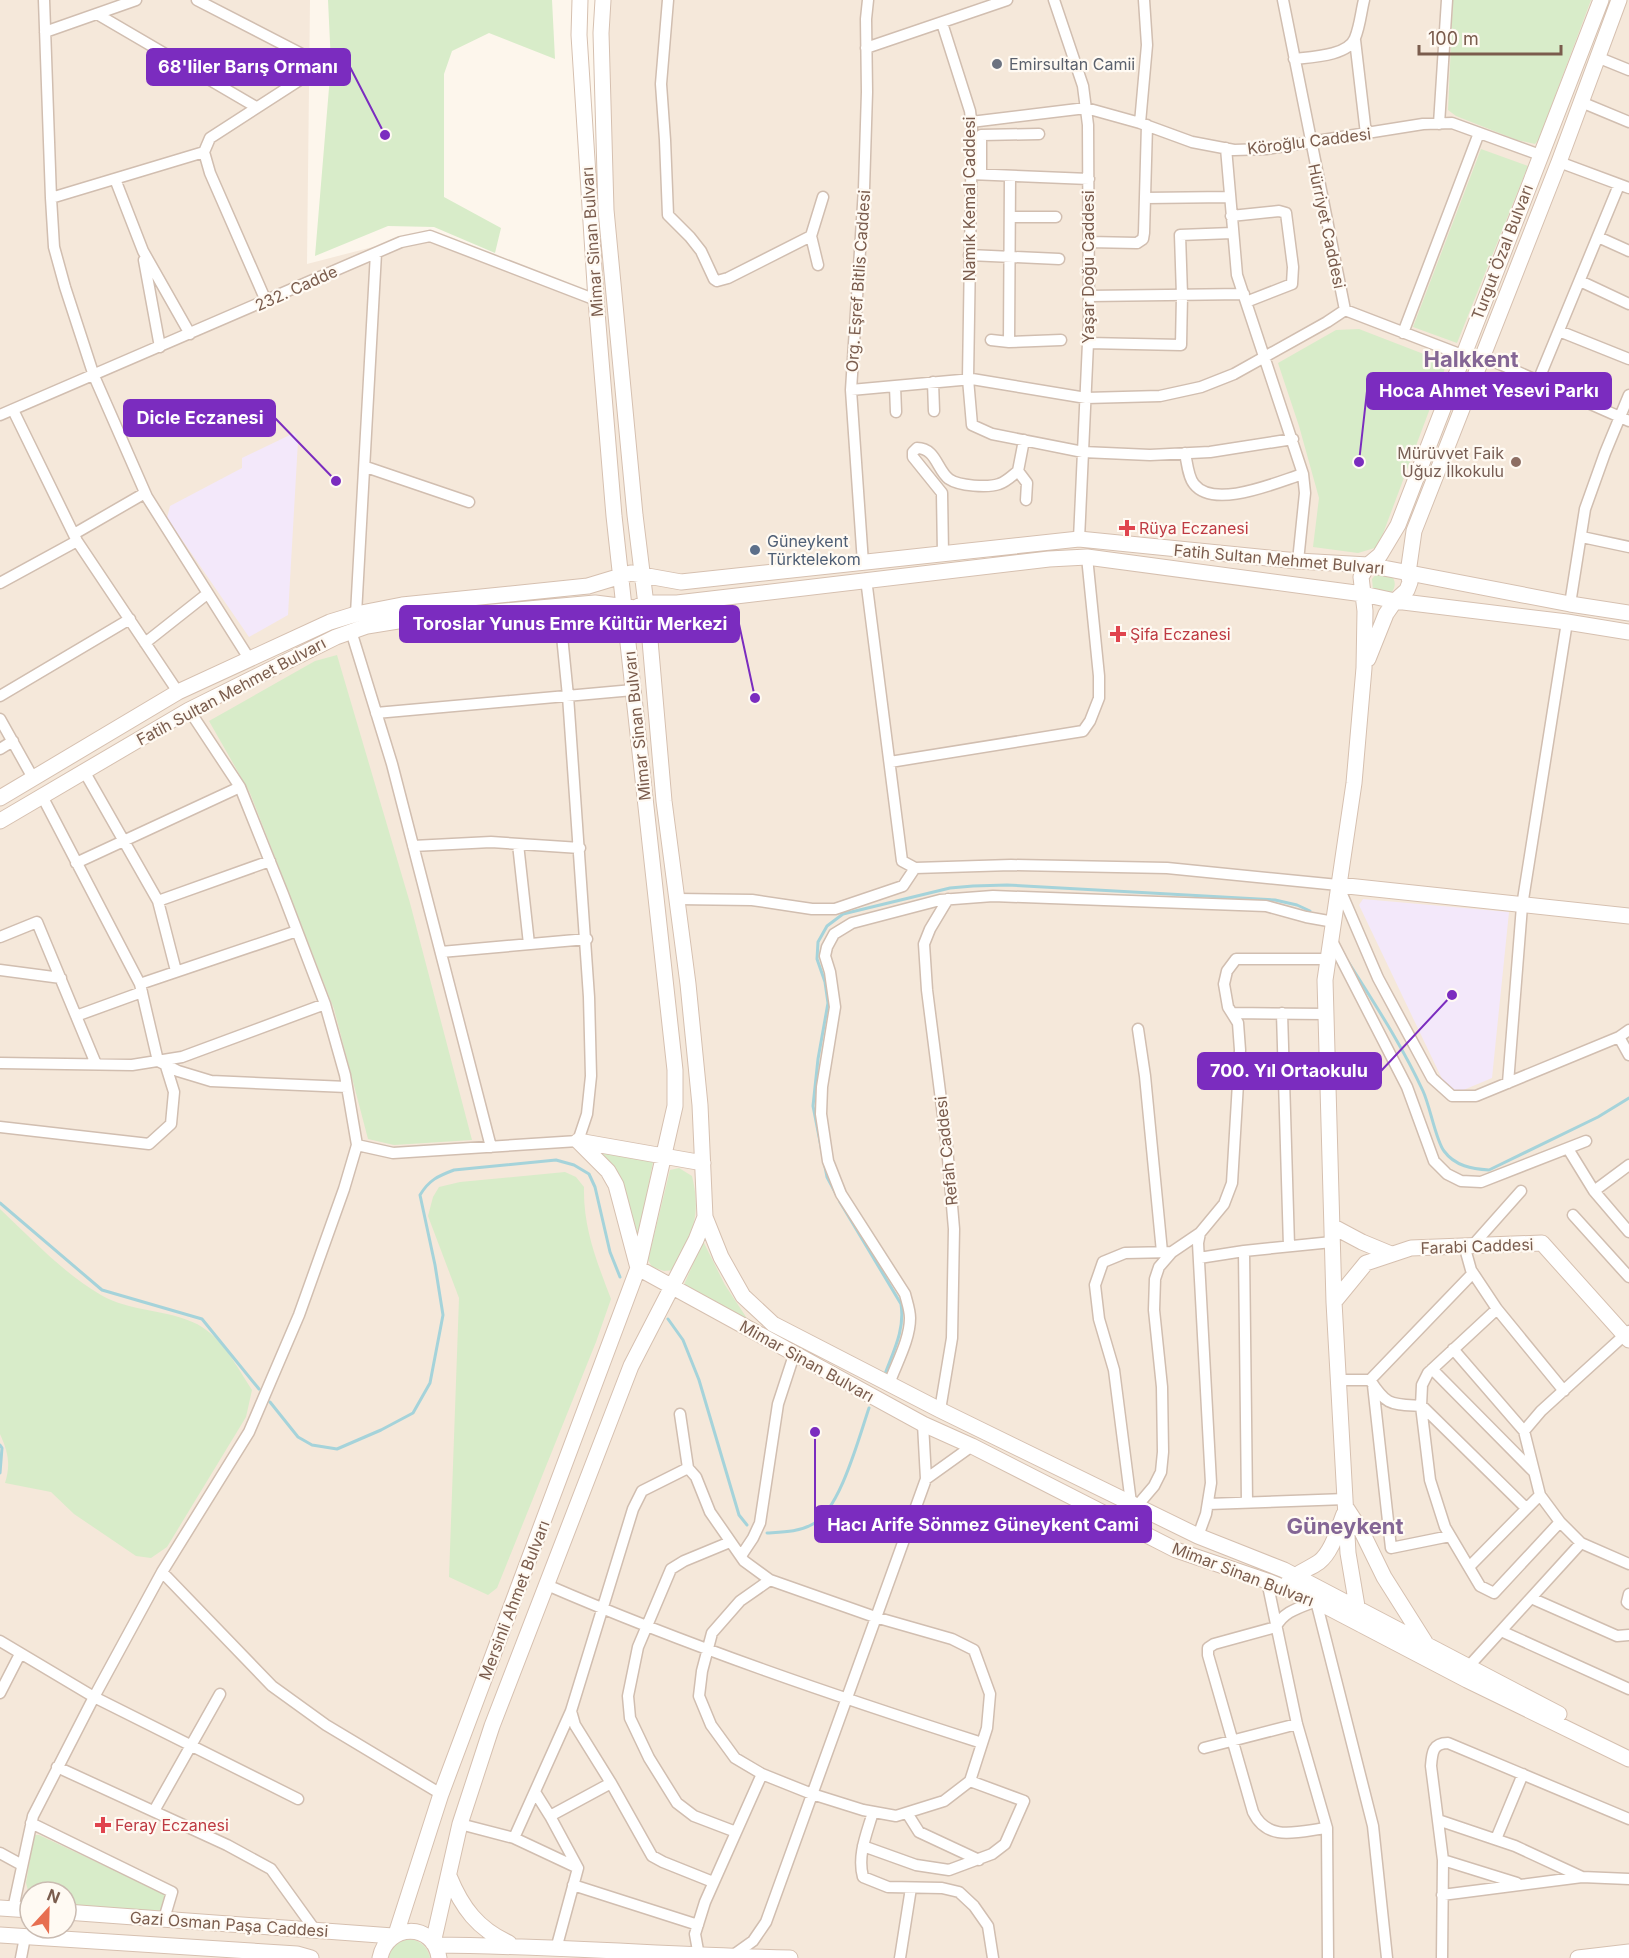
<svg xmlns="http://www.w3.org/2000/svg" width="1629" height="1958" font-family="Inter,sans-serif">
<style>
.residential{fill:#f5e8da;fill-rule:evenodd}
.education{fill:#f3e8fa}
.green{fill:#d8ecc9}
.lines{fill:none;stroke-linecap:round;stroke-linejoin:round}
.stream{stroke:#a5d3da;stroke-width:3}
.street-casing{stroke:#d1beb0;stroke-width:13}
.secondary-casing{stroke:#d6c0b0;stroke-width:17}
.street{stroke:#fff;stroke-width:10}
.secondary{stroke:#fff;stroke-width:15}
.worship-dot{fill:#6b7280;stroke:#fffaf3;stroke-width:2}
.education-dot{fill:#8d6e63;stroke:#fffaf3;stroke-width:2}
.health-dot{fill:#e0444e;stroke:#fffaf3;stroke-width:2}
.service-dot{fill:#5c6f8a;stroke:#fffaf3;stroke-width:2}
.labels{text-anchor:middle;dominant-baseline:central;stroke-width:4.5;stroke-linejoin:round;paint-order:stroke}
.worship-label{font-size:16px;fill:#5b616d;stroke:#fffaf3;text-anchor:start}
.street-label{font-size:16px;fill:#7a5c4d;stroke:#fffaf3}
.education-label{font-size:16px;fill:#785e54;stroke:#fffaf3;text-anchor:end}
.health-label{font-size:16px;fill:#be3a42;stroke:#fffaf3;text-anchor:start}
.service-label{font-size:16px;fill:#4e5e75;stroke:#fffaf3;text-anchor:start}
.district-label{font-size:22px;font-weight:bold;fill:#846695;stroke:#fffaf3}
.leader{fill:none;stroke:#7b2cbf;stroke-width:2}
.callout-dot{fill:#7b2cbf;stroke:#fffaf3;stroke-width:2}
.callout{fill:#7b2cbf;stroke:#7b2cbf;stroke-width:2}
.callout-label{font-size:18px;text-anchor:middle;font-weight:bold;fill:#fff}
</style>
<rect width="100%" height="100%" fill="#fdf6ec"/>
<path class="residential" d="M0 0H310L307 264 423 234 593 292 608 0H1629V1958H0ZM30 1892H66V1928H30Z"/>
<path class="education" d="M294 433 298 441 288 615 249 637 167 518 170 506 242 468V458Z
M1363 899 1509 912 1492 1078 1461 1091H1452L1444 1083 1359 905Z"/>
<path class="green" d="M328 0H552L555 59 489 33 452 51 444 74V197L501 228 495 253 434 227 388 226 315 256 331 64Z
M1453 0H1591L1539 139 1535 144 1517 140 1456 116 1448 110Z
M1481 149 1528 166 1457 343 1413 327Z
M1359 329 1447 363 1378 547 1358 553 1313 547 1319 498 1299 426 1278 363 1336 330Z
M1377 573 1391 575C1396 581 1396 587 1391 593L1373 590 1372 579Z
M337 655 410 903 472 1140 394 1145 368 1139 334 1009 250 793 209 721 315 661Z
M596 1148 654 1157 638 1239Z
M679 1168 692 1176C702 1217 691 1235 675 1270L664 1271 652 1267 648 1260 670 1170Z
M565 1172 576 1177 584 1187C583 1228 597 1262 611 1299L596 1342 497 1588 488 1595 449 1577 459 1298 428 1216 433 1197 439 1187 460 1182Z
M0 1209C32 1239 63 1273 101 1295 130 1312 167 1309 197 1324 222 1337 237 1367 252 1390L246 1417 167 1547 151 1558 136 1556 74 1514 51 1492 5 1483C11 1464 8 1452 0 1434Z
M703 1241 725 1285 750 1323 683 1287Z
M34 1835H39L167 1895 160 1911 66 1906V1892H30V1898L26 1883Z
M410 1939C421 1941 428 1947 430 1958H389C391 1946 399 1941 410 1939Z"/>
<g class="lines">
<path class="stream" d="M1347 960C1374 1003 1402 1045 1423 1091 1430 1106 1436 1141 1444 1151 1455 1166 1472 1169 1489 1170L1598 1117 1629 1098
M836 1194 827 1177 813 1106 818 1059 828 1003 825 982 817 959 818 942 827 926 843 914 950 888 973 886 1007 885 1275 900 1297 905 1310 911
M840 1202 901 1304C905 1329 894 1350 885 1374
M0 1203 102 1290 202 1319 259 1389
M668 1319 683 1340 699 1380 739 1515 747 1525
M270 1402 298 1437 312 1445 337 1449 381 1430 413 1413 430 1383 443 1315 435 1265 420 1195C429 1180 438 1176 454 1170L556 1160 574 1165 589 1174 595 1187 610 1252 620 1277
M0 1445 2 1448 0 1473
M767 1533C783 1532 799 1532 813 1524 840 1510 859 1437 869 1408"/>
<g class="street-casing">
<path id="street" d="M44 0 51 198 54 247 65 287 94 376 147 497 250 660
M197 0 323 65 210 138 204 152 210 173 266 301
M668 0 661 84 665 140 668 215 690 237 701 251 714 279 717 281 728 278 811 236
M1054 0 1083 86 1088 125 1089 321 1079 539
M1283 0 1345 310
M97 14 256 107
M942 23 970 111 972 128 968 379 972 425 992 434 1083 452 1150 455 1210 452 1293 439
M45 32 136 0
M1355 40 1366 134
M866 48 1007 0
M1597 57 1629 70
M1294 59C1311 57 1348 56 1355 38 1360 26 1361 12 1364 0
M1581 102 1629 122
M971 122 1086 108 1140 123 1192 142 1234 150 1266 149 1423 124 1452 123 1540 155
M1140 123 1147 45 1144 0
M1439 124 1447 0
M1226 148 1237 275 1303 474 1305 493 1298 561
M1559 162 1629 188
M971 174 1089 179
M981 174V135L1039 134
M115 179 143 251 190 334
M51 198 204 152
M1145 198 1229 197
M1231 216 1279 211 1286 213 1293 267 1292 284 1246 302
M1010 217H1056
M1598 237 1629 251
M1089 242 1137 243 1143 239 1144 233 1147 125
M969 255 1059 259
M144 260 160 347
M818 265 811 236 823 197
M1580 281 1629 304
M1089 296 1244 294
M1559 331 1629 359
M1403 333 1479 133
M991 340 1009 342 1061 340
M1009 342 1010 176
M1088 343 1181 345 1182 295 1180 235 1232 233
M1484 357 1629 421
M1538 381 1619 185
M933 382 934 411
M895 386 896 412
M851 390 972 379 1086 398 1160 396 1201 387 1234 374 1327 322 1345 310 1462 355
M13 410 77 541 178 692
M0 415 401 242 430 236 596 300
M1185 453C1187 462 1188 477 1194 484 1214 510 1277 482 1303 474
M366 467 469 502
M1018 471 1027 483 1026 500
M74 534 145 493
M1582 537 1629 547
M943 554 942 493 913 457V452L917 448C936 448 937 470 949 479 959 486 988 488 999 484 1006 482 1013 475 1018 471L1024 440
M863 563 851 390 864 189 867 92 866 19 868 0
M866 579 902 861 915 868 1011 865 1167 868 1338 885 1378 978 1432 1078 1452 1096H1476L1619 1037 1629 1030
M0 583 77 541
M1570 604 1585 509 1605 453 1629 395
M356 614 376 253
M351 631 392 764 491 1147
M145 643 207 594
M0 696 130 619
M376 713 633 690
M0 719 33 778
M0 749 13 741
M890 762 1083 731 1090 721 1099 698V676L1087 557
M84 771 158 901 176 971
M42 796 140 984 158 1061 178 1071 211 1081 347 1087
M518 844 529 944
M413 846 491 842 580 848
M76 863 240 787
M677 899 752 900 812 909H835L903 886 915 868
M158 901 270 861
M0 937 37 922 96 1064
M1331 939 1407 1087 1434 1161 1447 1174 1461 1181 1481 1182 1586 1141
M441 952 587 939
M0 970 61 978
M140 984 297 931
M1232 1013 1326 1014
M1282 1013 1289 1246
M76 1016 142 992
M1138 1029 1145 1076 1162 1252
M1619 1037 1629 1055
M0 1063 132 1065 182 1057 325 1004
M1508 1083 1522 906 1567 622
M0 1127 149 1144 171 1124 174 1092 165 1063
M357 1145 393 1153 578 1141 587 1114 591 1076 589 997 568 696 559 606
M1570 1152 1594 1191 1629 1232
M1594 1191 1629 1165
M1573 1215 1629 1277
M1464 1245 1471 1270 1497 1309 1564 1391
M1473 1245 1521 1191
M1244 1251 1247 1502
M1199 1258 1244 1251 1332 1242
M1497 1309 1428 1373 1422 1385 1421 1406 1430 1480 1445 1527 1480 1586 1494 1593 1560 1522
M1629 1331 1541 1411 1524 1431 1540 1495 1560 1522 1581 1543 1629 1564
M1453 1349 1524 1431
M1432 1369 1533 1471
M1339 1380H1370C1387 1406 1390 1404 1421 1406
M1370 1380 1473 1273
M889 1384C896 1364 910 1340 910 1318 910 1310 907 1302 905 1294L841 1194 828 1161 821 1114 822 1087 835 1007 830 972 825 956 827 947 834 934 852 923 940 900 993 896 1266 906 1306 917 1334 922
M1373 1385 1391 1548 1450 1536
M1420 1404 1526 1508
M940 1410 952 1338 954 1229 947 1147 927 990 924 944 930 929 948 899
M680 1414 688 1468 696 1477 710 1512 744 1561 770 1580 875 1617 952 1639 974 1650 990 1694 987 1728 970 1781 944 1801 896 1816 863 1810 812 1794 762 1774 735 1758 711 1725 699 1696 702 1671 712 1633 740 1601 770 1580
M688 1468 642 1491 633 1509 571 1711 575 1725 611 1783 652 1856 663 1862 713 1882
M926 1479 972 1446
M1131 1503 1114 1370 1099 1319 1095 1285 1103 1262 1125 1253 1172 1252
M1208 1504 1346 1499
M1137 1506 1154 1486 1161 1472 1163 1452 1162 1387 1154 1310 1155 1279 1159 1267 1172 1252 1200 1233
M1198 1536 1206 1514 1211 1483 1198 1243 1200 1233 1224 1204 1232 1183 1240 1050 1238 1023 1228 1007 1224 984 1227 971 1236 959H1328
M730 1542 684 1561 671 1569 638 1647 628 1696 630 1718 649 1758 677 1803 694 1816 736 1832
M741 1556 753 1538 760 1523 778 1404 794 1355
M1469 1567 1540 1495
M162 1572 272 1686 326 1725 441 1794
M1267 1581 1297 1724 1327 1828 1328 1958
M547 1585C688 1646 835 1696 982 1743
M1629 1594 1627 1602 1629 1604
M1531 1598 1617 1636 1629 1635
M1318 1600C1303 1607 1284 1610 1276 1627L1214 1644 1208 1648V1655L1253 1812C1268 1843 1299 1831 1327 1828
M1316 1601 1373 1826 1387 1958
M1501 1631 1629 1689
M0 1641 94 1697 298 1799
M1469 1666 1581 1543
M0 1693 20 1654
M571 1711 514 1838 578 1868
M1204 1748 1297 1724
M57 1767 227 1845 271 1869 315 1930
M535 1792 550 1816 578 1868 556 1949
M154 1811 220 1694
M873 1812C867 1833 857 1855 863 1877L888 1887 942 1888 959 1892 974 1906 988 1926 993 1958
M907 1813 919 1832 979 1860
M550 1816 611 1783
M1438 1820 1515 1846 1582 1877
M31 1823 172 1892 164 1919
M460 1824 514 1838
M1496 1839 1523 1774
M863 1846 916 1865 949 1870 992 1854 1005 1844 1024 1801 970 1781
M0 1853 22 1865
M1443 1860 1517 1883
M573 1885 698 1925
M1442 1895 1582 1877 1629 1879
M13 1909 33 1816 94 1697 162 1572 249 1432 299 1315 344 1189 357 1145 345 1075 325 1004 283 894 240 787 189 710
M699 1956 695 1934 705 1902 762 1774
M732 1956 753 1941 766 1922 926 1479 923 1424
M21 1958 25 1937
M900 1958 911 1888
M1442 1958 1443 1860 1431 1766C1432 1752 1433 1743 1448 1743L1629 1819"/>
</g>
<g class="secondary-casing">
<path id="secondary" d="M1368 659 1386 614 1395 601 1407 590 1410 582 1408 573 1414 531 1559 162 1619 0
M0 798 178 692 330 622 356 614 402 605 588 586 631 573 681 582 1079 539 1298 561 1368 565 1570 604 1629 613
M0 821 189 710 336 637 367 626 404 620 595 603 635 608 645 603H677L1049 559 1087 557 1363 594 1395 601 1567 622 1629 632
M1338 885 1629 916
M578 1141 608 1171 616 1185 638 1268 923 1424 972 1446 1176 1550 1267 1581 1316 1601 1467 1680 1629 1759
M578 1141 703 1163
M705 1217 721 1257 743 1296 773 1324 940 1410 1198 1536 1284 1570 1559 1714
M1332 1226 1362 1242 1391 1254
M1334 1302 1366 1263 1411 1248 1542 1243 1629 1340
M1347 1509 1362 1532 1384 1577 1425 1642
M1289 1581C1298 1572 1309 1569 1319 1562 1332 1552 1338 1529 1344 1514
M1360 1624 1348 1553 1334 1302 1325 980 1354 783 1364 668 1365 611 1361 577 1368 565 1380 555 1398 525 1601 0
M449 1876C462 1908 478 1929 509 1943
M0 1908 30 1910
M66 1912 393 1936
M396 1934 441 1794 638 1268 675 1106V1070L614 516 596 300 579 35 580 0
M0 1935 297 1954 311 1958
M433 1943 460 1824 492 1726 631 1366 696 1240 705 1217 700 1105 688 984 664 801 649 629 635 515 606 210 601 33 603 0
M436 1945C554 1946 671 1955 790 1958
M380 1958C387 1923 434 1922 439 1958
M1578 1958 1629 1952"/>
</g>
<use href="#street" class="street"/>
<use href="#secondary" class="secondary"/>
</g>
<circle class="worship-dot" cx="997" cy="64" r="6"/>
<circle class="education-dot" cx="1516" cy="462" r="6"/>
<g class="health-dot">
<path d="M1124 519h6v6h6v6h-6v6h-6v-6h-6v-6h6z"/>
<path d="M1115 625h6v6h6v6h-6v6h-6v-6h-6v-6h6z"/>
<path d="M100 1816h6v6h6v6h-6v6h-6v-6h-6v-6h6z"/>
</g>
<circle class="service-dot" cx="755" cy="550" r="6"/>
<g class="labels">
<g class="worship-label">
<text x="1009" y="64">Emirsultan Camii</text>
</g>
<g class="street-label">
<text transform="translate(1309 141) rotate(-7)">Köroğlu Caddesi</text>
<text transform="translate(969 199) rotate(-90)">Namık Kemal Caddesi</text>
<text transform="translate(1327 226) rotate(78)">Hürriyet Caddesi</text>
<text transform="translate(592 242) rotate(-94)">Mimar Sinan Bulvarı</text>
<text transform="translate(1502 252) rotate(-69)">Turgut Özal Bulvarı</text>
<text transform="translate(1088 267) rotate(-90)">Yaşar Doğu Caddesi</text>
<text transform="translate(858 281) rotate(-86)">Org. Eşref Bitlis Caddesi</text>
<text transform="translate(296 288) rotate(-24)">232. Cadde</text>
<text transform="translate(1279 559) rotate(5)">Fatih Sultan Mehmet Bulvarı</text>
<text transform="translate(231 691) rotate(-28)">Fatih Sultan Mehmet Bulvarı</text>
<text transform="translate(637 726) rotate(-96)">Mimar Sinan Bulvarı</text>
<text transform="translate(946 1151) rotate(-96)">Refah Caddesi</text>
<text transform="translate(1477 1246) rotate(-2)">Farabi Caddesi</text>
<text transform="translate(807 1361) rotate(29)">Mimar Sinan Bulvarı</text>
<text transform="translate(1243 1574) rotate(21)">Mimar Sinan Bulvarı</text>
<text transform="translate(514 1600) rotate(-69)">Mersinli Ahmet Bulvarı</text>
<text transform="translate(229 1924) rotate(4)">Gazi Osman Paşa Caddesi</text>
</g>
<g class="education-label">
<text x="1504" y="453">Mürüvvet Faik<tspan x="1504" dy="18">Uğuz İlkokulu</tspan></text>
</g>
<g class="health-label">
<text x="1139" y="528">Rüya Eczanesi</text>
<text x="1130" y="634">Şifa Eczanesi</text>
<text x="115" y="1825">Feray Eczanesi</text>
</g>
<g class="service-label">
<text x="767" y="541">Güneykent<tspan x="767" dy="18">Türktelekom</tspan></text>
</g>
<g class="district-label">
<text x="1471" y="359">Halkkent</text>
<text x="1345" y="1526">Güneykent</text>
</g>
</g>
<path class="leader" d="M385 135L350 67M1359 462L1367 391M336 481L275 418M755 698L739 624M1452 995L1381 1071M815 1432L815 1524"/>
<g class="callout-dot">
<circle cx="385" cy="135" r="6"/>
<circle cx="1359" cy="462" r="6"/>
<circle cx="336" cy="481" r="6"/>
<circle cx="755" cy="698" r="6"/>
<circle cx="1452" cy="995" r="6"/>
<circle cx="815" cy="1432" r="6"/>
</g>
<g class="callout">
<rect x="147" y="49" width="203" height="36" rx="6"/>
<rect x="1367" y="373" width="244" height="36" rx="6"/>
<rect x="124" y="400" width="151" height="36" rx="6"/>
<rect x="400" y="606" width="339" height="36" rx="6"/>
<rect x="1198" y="1053" width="183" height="36" rx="6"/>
<rect x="815" y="1506" width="336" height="36" rx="6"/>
</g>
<g class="callout-label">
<text x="248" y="73">68'liler Barış Ormanı</text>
<text x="1489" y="397">Hoca Ahmet Yesevi Parkı</text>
<text x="200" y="424">Dicle Eczanesi</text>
<text x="570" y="630">Toroslar Yunus Emre Kültür Merkezi</text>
<text x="1289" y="1077">700. Yıl Ortaokulu</text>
<text x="983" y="1531">Hacı Arife Sönmez Güneykent Cami</text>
</g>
<g transform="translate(48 1910) rotate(22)"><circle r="28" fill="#fffaf3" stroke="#cabbb1" stroke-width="1.5"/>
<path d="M0-4.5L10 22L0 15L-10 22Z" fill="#e76f51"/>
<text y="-9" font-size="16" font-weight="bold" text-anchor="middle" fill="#7a5c4d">N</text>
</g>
<path d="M1419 45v9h142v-9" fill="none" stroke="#7a5c4d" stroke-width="3"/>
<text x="1428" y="45" font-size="18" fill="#7a5c4d" stroke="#fffaf3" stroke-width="4.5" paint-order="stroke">100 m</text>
</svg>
